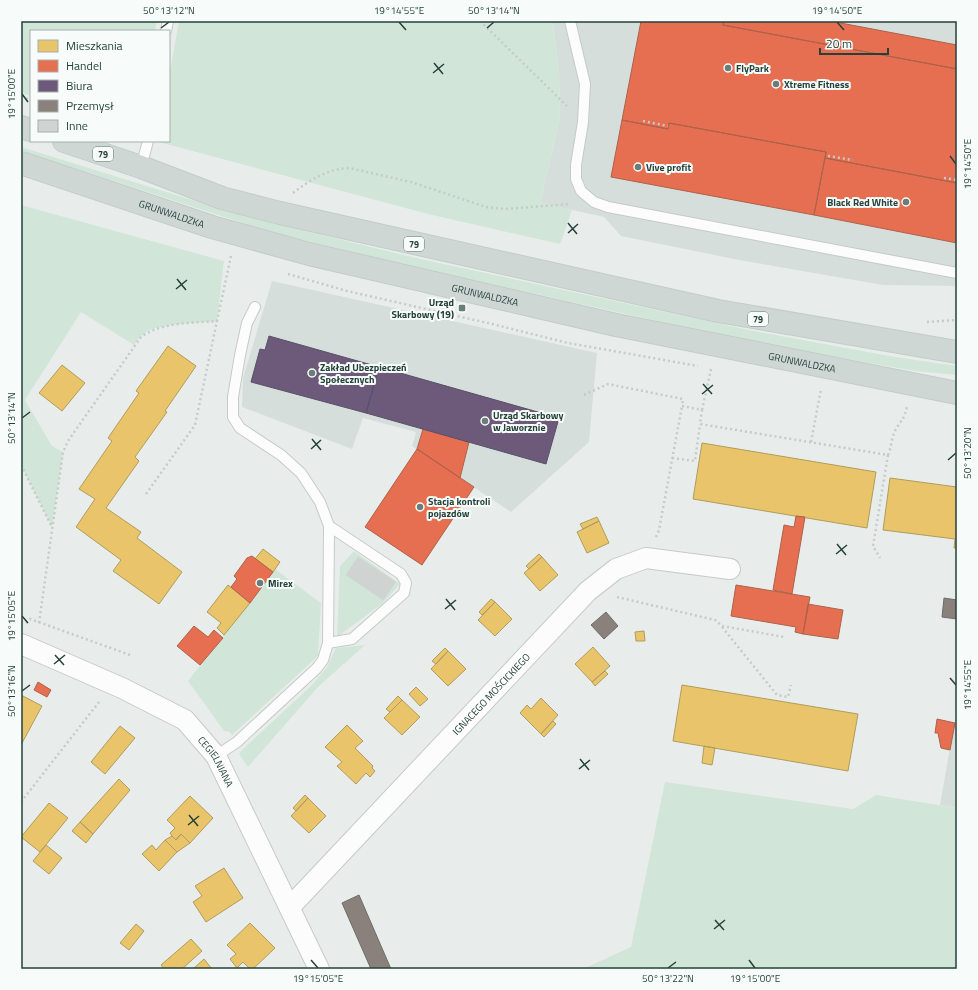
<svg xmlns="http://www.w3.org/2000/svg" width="978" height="990" font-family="'Titillium Web',sans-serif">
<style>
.built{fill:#d6dedb}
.green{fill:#d1e6d8}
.homes{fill:#e9c46a;stroke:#ae9d5c}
.shops{fill:#e76f51;stroke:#ac624a}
.offices{fill:#6d597a;stroke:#575267}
.industry{fill:#8a817c;stroke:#6b6e68}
.building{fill:#cfd4d2;stroke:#d1d6d4}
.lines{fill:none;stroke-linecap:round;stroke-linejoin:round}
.lane-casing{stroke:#c5cac8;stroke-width:12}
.street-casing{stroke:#c5cac8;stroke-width:22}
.primary-casing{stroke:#c3ccc9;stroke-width:24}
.path{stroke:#c3ccca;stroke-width:2.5;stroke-dasharray:2 3;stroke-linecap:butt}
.lane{stroke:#fcfcfc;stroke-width:10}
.street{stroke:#fcfcfc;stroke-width:20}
.primary{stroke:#cfd7d5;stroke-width:22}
.ticks{fill:none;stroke:#24423a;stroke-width:1.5}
.poi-dot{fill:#697e78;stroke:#f7fbf9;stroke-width:1.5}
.labels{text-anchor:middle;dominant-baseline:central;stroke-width:4;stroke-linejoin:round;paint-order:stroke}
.shield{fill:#f7fbf9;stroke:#637a73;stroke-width:1}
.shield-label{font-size:9px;font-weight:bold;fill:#24423a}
.poi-label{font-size:10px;font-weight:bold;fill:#24423a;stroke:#f7fbf9;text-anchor:start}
.street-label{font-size:10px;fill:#24423a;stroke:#f7fbf9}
.neatline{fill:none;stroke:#24423a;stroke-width:1.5}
.ticks-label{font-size:10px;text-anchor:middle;fill:#24423a}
</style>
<rect width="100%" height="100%" fill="#e8edeb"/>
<path class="built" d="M 553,21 L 957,21 L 957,286 L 883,285 L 739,260 L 621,236 L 604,217 L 540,203 L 560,118 L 559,72 Z
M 272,281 L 597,353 L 589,442 L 511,512 L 412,446 L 416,432 L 363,418 L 352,449 L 242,407 L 243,378 Z
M 957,708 L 957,808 L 940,805 Z"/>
<path class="green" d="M 21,21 L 157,21 L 155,31 L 31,31 L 31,96 L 21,93 Z
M 179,21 L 553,21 L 559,72 L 560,118 L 540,202 L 572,210 L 560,244 L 428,214 L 159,142 L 169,141 L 169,77 Z
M 21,147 L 244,216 L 416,258 L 749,330 L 895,357 L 957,366 L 957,375 L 915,371 L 747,341 L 415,267 L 274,233 L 43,158 L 21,150 Z
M 21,205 L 224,261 L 217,321 C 197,323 168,323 150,330 C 143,333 138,339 134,345 L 81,312 L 25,400 L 52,446 L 63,452 L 52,527 L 21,465 Z
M 354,551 L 400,584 L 383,603 L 337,637 L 340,566 Z
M 275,569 L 321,603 L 318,656 L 232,735 L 230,732 L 224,731 L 188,681 Z
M 365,645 L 318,687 L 248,767 L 239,754 L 242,750 L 311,686 L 327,667 L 336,648 Z
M 665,782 L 853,809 L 876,795 L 957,808 L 957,969 L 583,969 L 631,947 Z"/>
<path class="homes" d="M 168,346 L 196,366 L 165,411 L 167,412 L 135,457 L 139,461 L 106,508 L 141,532 L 137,538 L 182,572 L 159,604 L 113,571 L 121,560 L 76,527 L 95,499 L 79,489 L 112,441 L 108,438 L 139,393 L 136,391 Z
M 62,365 L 85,383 L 62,411 L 39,393 Z
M 702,443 L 876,472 L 867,528 L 693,499 Z
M 890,478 L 957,487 L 957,548 L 954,548 L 955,539 L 883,530 Z
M 597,517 L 599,521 L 583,529 L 580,524 Z
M 599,521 L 609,543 L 587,553 L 577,532 Z
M 263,549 L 280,562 L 273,572 L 255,559 Z
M 539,554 L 542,557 L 529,569 L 526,566 Z
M 542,557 L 558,575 L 540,591 L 524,573 Z
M 228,585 L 250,603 L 224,635 L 217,628 L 221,623 L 207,612 Z
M 491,599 L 495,602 L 482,615 L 479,612 Z
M 495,602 L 512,619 L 495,636 L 478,620 Z
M 644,631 L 645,641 L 636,641 L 635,632 Z
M 593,647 L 610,666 L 592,682 L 575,664 Z
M 445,648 L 448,651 L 436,664 L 432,661 Z
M 448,651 L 466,669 L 448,686 L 431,669 Z
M 605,671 L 608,674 L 595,686 L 592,682 Z
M 682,685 L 858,714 L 848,771 L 673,741 Z
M 416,687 L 428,699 L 420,706 L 409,694 Z
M 21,695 L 42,706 L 21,745 Z
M 398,696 L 402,700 L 390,712 L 386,709 Z
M 541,698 L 558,715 L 541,734 L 520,713 L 527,705 L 531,709 Z
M 402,700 L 420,717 L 402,735 L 384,718 Z
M 553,721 L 556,724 L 544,737 L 541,734 Z
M 347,725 L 363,741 L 355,748 L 373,766 L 372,768 L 375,771 L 370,777 L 366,773 L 356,784 L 337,766 L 342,762 L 325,747 Z
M 120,726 L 135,738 L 105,774 L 91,762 Z
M 704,746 L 715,748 L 712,765 L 702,763 Z
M 119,779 L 130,790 L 93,834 L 80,822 Z
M 305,795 L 308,798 L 296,811 L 293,808 Z
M 190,796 L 213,818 L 190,843 L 181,834 L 176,840 L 172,836 L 170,833 L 175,828 L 167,820 Z
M 308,798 L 326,816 L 309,833 L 291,816 Z
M 49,803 L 68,818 L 40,852 L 21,837 Z
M 80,822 L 93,834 L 86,843 L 72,831 Z
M 181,834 L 190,843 L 177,852 L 165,840 L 172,836 L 176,840 Z
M 165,840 L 177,852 L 159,871 L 142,854 L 152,845 L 156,850 Z
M 46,845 L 62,858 L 49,874 L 33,861 Z
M 224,868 L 243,898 L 206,922 L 193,902 L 202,896 L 195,886 Z
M 250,923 L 275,948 L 253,969 L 250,969 L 243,962 L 237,968 L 230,959 L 236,954 L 227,945 Z
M 136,924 L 144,931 L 129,950 L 120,943 Z
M 191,939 L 202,951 L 182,969 L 164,969 L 161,965 Z
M 204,959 L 212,969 L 193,969 Z"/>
<path class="shops" d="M 641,21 L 724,21 L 723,25 L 957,69 L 957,183 L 825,158 L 826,152 L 669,123 L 668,129 L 622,120 Z
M 724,21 L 830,21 L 957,45 L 957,69 L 723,25 Z
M 622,120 L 668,129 L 669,123 L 826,152 L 814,215 L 611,177 Z
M 825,158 L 957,183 L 957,243 L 814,215 Z
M 423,429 L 469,442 L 460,478 L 417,449 Z
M 417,449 L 474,487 L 422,565 L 365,527 Z
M 796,516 L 805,517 L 792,594 L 773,590 L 784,525 L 794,527 Z
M 252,556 L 273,572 L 250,603 L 231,587 L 237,579 L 234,576 L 247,558 Z
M 736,585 L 810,597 L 803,634 L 795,632 L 796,627 L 731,616 Z
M 808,604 L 843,610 L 838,639 L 803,634 Z
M 194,626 L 208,637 L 214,630 L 223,638 L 200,665 L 177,646 Z
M 38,682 L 51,690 L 47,697 L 34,690 Z
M 937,719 L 955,723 L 950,750 L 941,748 L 938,733 L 935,733 Z"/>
<path class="offices" d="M 269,336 L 379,367 L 366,413 L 251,382 L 260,349 L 265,350 Z
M 379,367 L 559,418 L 546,464 L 366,413 Z"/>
<path class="industry" d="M 944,598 L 957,600 L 957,619 L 942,617 Z
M 606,612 L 618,626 L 604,639 L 591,625 Z
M 359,895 L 391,969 L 371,969 L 342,903 Z"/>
<path class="building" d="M 358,557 L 396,582 L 383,600 L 346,575 Z"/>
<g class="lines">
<defs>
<path id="lane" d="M 570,21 L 585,84 L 583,122 L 576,165 L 576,179 L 581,191 L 594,202 L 608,207 L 957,273
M 166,31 L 168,21
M 141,167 L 148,141
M 255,307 L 247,323 L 240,355 L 233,397 L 233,417 L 240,428 L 281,455 L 301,473 L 320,502 L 329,526
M 216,756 L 237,742 L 317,668 L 323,660 L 328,643 L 352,639 L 404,593 L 406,583 L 401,574 L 329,526 L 328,643"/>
<g id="street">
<path id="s1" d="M 21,644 L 122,688 L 185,720 L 216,756 L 319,969"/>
<path id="s2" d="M 290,907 L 588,591 L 616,569 L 646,558 L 730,569"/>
</g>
<g id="primary">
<path d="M 21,127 L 31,130"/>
<path d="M 64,141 L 141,167 L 222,198 L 280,213 L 718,311 L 957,352"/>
<path id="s3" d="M 21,163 L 212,227 L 309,254 L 616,325 L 957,393"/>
</g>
</defs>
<use href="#lane" class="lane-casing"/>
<use href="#street" class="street-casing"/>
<use href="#primary" class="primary-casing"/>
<path class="path" d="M 480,21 L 567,106
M 21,97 L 31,100
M 643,121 L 668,126
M 828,156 L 853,160
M 944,178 L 957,180
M 293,193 C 310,180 327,169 349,168 L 411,182 L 486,207 L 505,209 L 570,204
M 288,274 L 347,291 L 492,324 L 568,343 L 698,366
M 927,322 L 957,320
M 584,395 L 608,384 L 683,399 L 682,406 L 702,410 L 700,424 L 888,455 L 873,546 L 880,558
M 702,410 L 711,369
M 811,442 L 821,389
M 888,455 C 892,447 891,437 896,429 C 902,418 904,421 907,406
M 672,458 L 695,461 L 700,424
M 21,465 L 52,527
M 146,494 L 195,425 L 217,321
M 656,537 L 659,530 L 682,406
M 617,597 L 715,620 L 722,626 L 784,637
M 26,623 L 30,619 L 133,656
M 39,623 L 63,452 L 68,441 L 141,337 C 162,322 192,323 217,321 L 231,256
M 722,627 L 777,695 L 788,697 L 791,685
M 21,802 L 99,702"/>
<use href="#lane" class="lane"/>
<use href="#street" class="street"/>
<use href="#primary" class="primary"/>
</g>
<path class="ticks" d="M 399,22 L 406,30M 837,22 L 844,30M 161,28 L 169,22M 487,28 L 494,22M 434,63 L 443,74M 433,73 L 444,64M 22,94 L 28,102M 950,156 L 956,164M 568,223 L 577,234M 568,233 L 578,224M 177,279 L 186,290M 176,289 L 187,280M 703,384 L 712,394M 702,394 L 713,385M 22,418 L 30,412M 312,439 L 321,450M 311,449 L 321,440M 948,460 L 956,453M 837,544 L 846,555M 836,554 L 847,545M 446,599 L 455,610M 445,609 L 456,600M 22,616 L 28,623M 55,655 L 64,665M 54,664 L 65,655M 950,678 L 956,685M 22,691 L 30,685M 580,759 L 589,770M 579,769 L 590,760M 189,815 L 198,826M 188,825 L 199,816M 715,920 L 724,930M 714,929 L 725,920M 311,960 L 318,968M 749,960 L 755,968M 668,968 L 676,962"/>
<g class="poi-dot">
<circle cx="728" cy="68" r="4"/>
<circle cx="776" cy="84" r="4"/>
<circle cx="638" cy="167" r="4"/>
<circle cx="906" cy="202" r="4"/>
<rect x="458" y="304" width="8" height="8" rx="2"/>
<circle cx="312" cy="373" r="4"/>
<circle cx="485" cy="421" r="4"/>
<circle cx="420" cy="507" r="4"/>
<circle cx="260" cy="583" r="4"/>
</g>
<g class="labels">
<g class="shield">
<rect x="93" y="147" width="20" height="14" rx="3"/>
<rect x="404" y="237" width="20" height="14" rx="3"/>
<rect x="748" y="312" width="20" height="14" rx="3"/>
</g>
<g class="shield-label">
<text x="103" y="154">79</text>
<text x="414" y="244">79</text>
<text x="758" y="319">79</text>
</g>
<g class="poi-label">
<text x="736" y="68">FlyPark</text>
<text x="784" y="84">Xtreme Fitness</text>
<text x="646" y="167">Vive profit</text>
<text x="898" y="202" text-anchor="end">Black Red White</text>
<text x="454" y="302" text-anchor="end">Urząd<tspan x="454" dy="12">Skarbowy (19)</tspan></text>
<text x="320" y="367">Zakład Ubezpieczeń<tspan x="320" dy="12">Społecznych</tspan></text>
<text x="493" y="415">Urząd Skarbowy<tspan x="493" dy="12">w Jaworznie</tspan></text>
<text x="428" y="501">Stacja kontroli<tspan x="428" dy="12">pojazdów</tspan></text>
<text x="268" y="583">Mirex</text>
</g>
<g class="street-label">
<text stroke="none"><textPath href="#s3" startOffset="159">GRUNWALDZKA</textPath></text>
<text stroke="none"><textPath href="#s3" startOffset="483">GRUNWALDZKA</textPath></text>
<text stroke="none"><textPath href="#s3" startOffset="807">GRUNWALDZKA</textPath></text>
<text stroke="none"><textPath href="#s2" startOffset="293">IGNACEGO MOŚCICKIEGO</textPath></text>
<text stroke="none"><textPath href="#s1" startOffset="233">CEGIELNIANA</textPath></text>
</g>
</g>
<rect width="978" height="990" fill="none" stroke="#f7fbf9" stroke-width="44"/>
<rect x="30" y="30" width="140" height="112" fill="#f7fbf9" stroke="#a3b1ad"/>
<rect x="38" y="40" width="20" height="12" fill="#e9c46a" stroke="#a3b1ad"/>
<text x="66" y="50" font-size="12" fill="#24423a">Mieszkania</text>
<rect x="38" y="60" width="20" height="12" fill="#e76f51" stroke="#a3b1ad"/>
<text x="66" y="70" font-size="12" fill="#24423a">Handel</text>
<rect x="38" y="80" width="20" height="12" fill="#6d597a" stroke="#a3b1ad"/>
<text x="66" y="90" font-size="12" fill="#24423a">Biura</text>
<rect x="38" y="100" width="20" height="12" fill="#8a817c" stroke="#a3b1ad"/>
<text x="66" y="110" font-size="12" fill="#24423a">Przemysł</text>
<rect x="38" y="120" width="20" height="12" fill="#cfd4d2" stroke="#a3b1ad"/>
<text x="66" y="130" font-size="12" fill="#24423a">Inne</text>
<path d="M820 48v6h68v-6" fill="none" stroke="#24423a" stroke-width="2"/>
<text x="826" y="48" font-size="12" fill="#24423a" stroke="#f7fbf9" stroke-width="3" paint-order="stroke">20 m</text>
<rect x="22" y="22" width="934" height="946" class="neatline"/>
<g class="ticks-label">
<text x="169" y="14">50°13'12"N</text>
<text x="399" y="14">19°14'55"E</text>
<text x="494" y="14">50°13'14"N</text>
<text x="837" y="14">19°14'50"E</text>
<text transform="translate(11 94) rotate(-90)" y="4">19°15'00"E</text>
<text transform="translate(967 164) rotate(-90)" y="4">19°14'50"E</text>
<text transform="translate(11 418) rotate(-90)" y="4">50°13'14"N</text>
<text transform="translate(967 453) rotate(-90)" y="4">50°13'20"N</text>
<text transform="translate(11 616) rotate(-90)" y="4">19°15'05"E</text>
<text transform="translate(967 685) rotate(-90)" y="4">19°14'55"E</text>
<text transform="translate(11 691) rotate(-90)" y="4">50°13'16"N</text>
<text x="318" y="982">19°15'05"E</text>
<text x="668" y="982">50°13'22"N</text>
<text x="755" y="982">19°15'00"E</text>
</g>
</svg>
